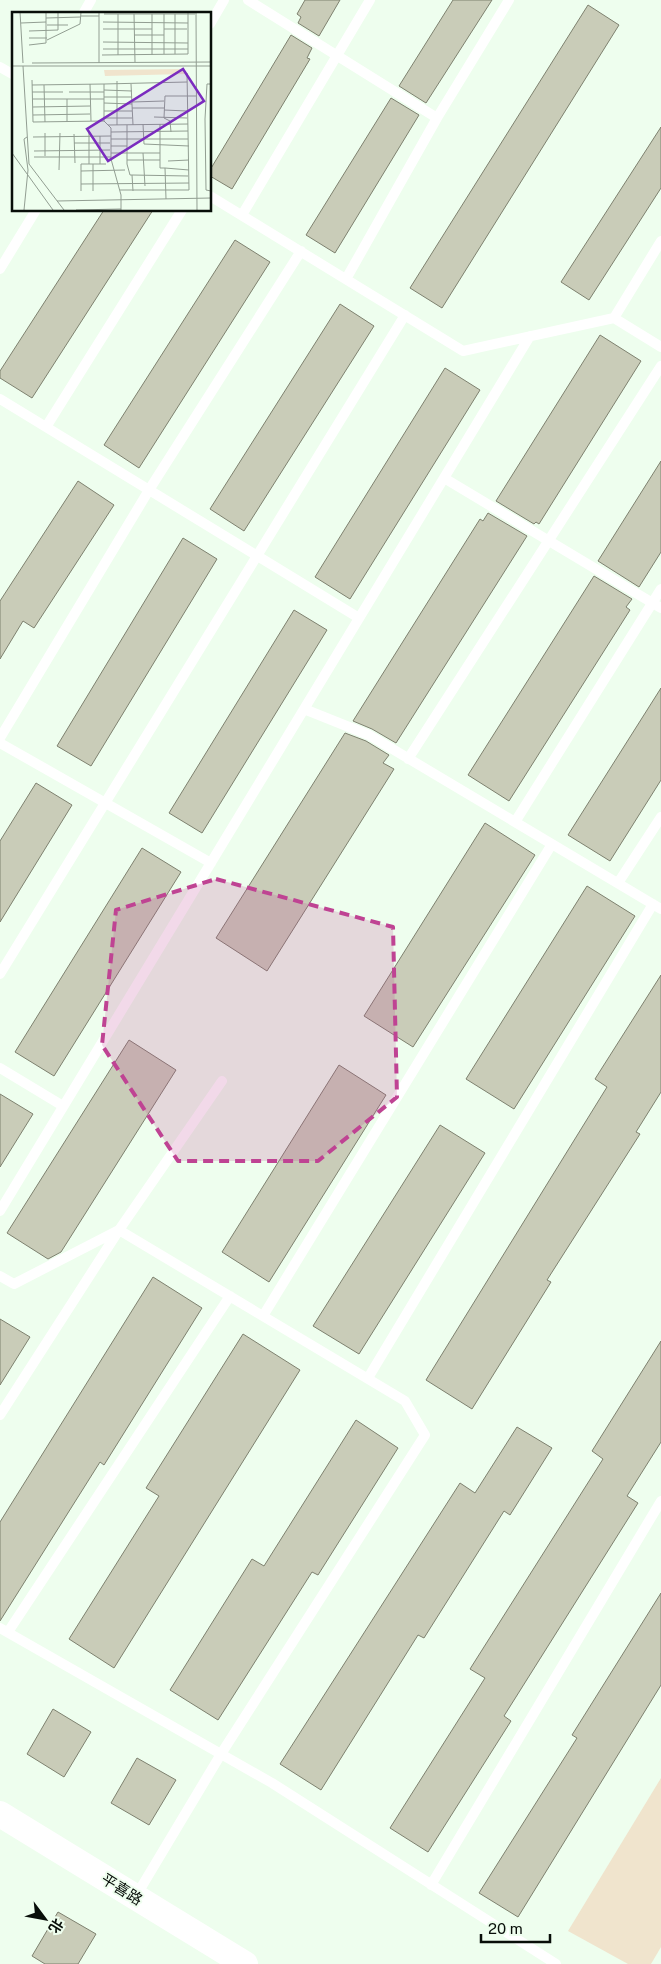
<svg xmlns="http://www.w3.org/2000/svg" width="661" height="1964" font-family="'Public Sans','Noto Sans SC',sans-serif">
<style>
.green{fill:#f0e4cd}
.building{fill:#c9ccb8;stroke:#7e816f}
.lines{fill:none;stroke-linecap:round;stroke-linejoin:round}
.service{stroke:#fff;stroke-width:10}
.tertiary{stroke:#fff;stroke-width:26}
.marked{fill:#bf4393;fill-opacity:0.2;stroke:#bf4393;stroke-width:4;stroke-dasharray:10 6;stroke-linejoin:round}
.labels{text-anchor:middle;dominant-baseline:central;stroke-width:4;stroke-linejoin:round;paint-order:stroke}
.street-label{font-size:15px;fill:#080e09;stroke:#eefeee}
.inset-road{fill:none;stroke:#929e92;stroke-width:1}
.view{fill:#7b2cbf;fill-opacity:0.15;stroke:#7b2cbf;stroke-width:2.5}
.inset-edge{fill:none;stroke:#080e09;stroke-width:2.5}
</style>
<rect width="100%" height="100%" fill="#eefeee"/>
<path class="green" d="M 661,1778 L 661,1947 L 651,1964 L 628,1964 L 568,1931 Z"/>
<path class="building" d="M 305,0 L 340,0 L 319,36 L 298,23 L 301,17 L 297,14 Z
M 453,0 L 492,0 L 426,103 L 399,86 Z
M 588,5 L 619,25 L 442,308 L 410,288 Z
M 291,35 L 312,48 L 307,58 L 310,59 L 232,189 L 210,176 L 210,170 Z
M 391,98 L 419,115 L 335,253 L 306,235 Z
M 661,127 L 661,188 L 589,300 L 561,282 Z
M 104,210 L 153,210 L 32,398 L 0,378 L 0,371 Z
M 235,240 L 270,262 L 139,468 L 104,445 Z
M 340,304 L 374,326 L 244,531 L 210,509 Z
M 600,335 L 641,361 L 539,524 L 536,522 L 534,524 L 496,501 Z
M 445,368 L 480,390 L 350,599 L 315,577 Z
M 661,461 L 661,552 L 639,587 L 598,561 Z
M 78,481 L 114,505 L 34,628 L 23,621 L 0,659 L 0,601 Z
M 488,513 L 527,536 L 396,743 L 372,729 L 353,721 L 480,519 L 483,521 Z
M 183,538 L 217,559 L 91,766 L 57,746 Z
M 594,576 L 632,599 L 626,607 L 630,610 L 509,801 L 468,775 Z
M 294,610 L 327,630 L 202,833 L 169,813 Z
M 661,688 L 661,780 L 610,861 L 568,835 Z
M 345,733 L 366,741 L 389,755 L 383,763 L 394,769 L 267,971 L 216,938 Z
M 36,783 L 72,805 L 0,922 L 0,841 Z
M 485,823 L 535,855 L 413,1047 L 364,1016 Z
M 142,848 L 181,872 L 54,1076 L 15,1052 Z
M 587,886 L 635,916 L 514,1109 L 466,1079 Z
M 661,975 L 661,1092 L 636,1132 L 640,1134 L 547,1280 L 551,1282 L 472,1409 L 426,1380 L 607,1087 L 595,1079 Z
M 129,1040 L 176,1070 L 61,1252 L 48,1259 L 7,1233 Z
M 339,1065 L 386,1095 L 269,1282 L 222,1252 Z
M 0,1094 L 33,1114 L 0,1167 Z
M 440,1125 L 485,1153 L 359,1354 L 313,1326 Z
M 153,1277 L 202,1308 L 104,1465 L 100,1462 L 0,1621 L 0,1522 Z
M 0,1319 L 30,1337 L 0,1385 Z
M 243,1334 L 300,1370 L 114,1668 L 69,1639 L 159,1496 L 146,1488 Z
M 661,1341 L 661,1442 L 627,1496 L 638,1503 L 504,1716 L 511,1721 L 428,1852 L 390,1828 L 485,1678 L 470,1669 L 603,1459 L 592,1451 Z
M 356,1420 L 398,1448 L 318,1575 L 312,1572 L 218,1720 L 170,1690 L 252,1559 L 264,1566 Z
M 517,1427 L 552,1448 L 510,1515 L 504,1511 L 424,1638 L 418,1635 L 321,1790 L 280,1764 L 460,1483 L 475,1493 Z
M 661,1593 L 661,1685 L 518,1917 L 479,1893 L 577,1738 L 572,1735 Z
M 53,1709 L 91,1732 L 64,1777 L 27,1754 Z
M 137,1758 L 176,1780 L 149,1825 L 111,1803 Z
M 58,1912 L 96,1934 L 78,1964 L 45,1964 L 32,1956 Z"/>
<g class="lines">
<path class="service" d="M 248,0 L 437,118
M 83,14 L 91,0
M 210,24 L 224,0
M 0,67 L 14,75
M 210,196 L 463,351 L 614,318 L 661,347
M 242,215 L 370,0
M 0,269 L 36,210
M 346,279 L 437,118 L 509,0
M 614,318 L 661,241
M 0,399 L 359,618
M 46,427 L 182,210
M 444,478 L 661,608
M 304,709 L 369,735 L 661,909
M 0,738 L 149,490 L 301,251
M 0,743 L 211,863
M 408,759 L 661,366
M 515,822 L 661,589
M 618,883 L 661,817
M 0,974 L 405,315
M 0,1068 L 63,1106
M 0,1211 L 530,336
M 0,1276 L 14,1284 L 119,1230 L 405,1401 L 425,1435 L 221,1754 L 136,1896
M 263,1316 L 552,844
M 368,1378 L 653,904
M 0,1415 L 119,1230 L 222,1081
M 0,1628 L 272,1783 L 556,1964
M 8,1632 L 230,1296
M 431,1885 L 661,1501"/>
<path class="tertiary" d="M 0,1814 L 245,1964"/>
</g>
<path class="marked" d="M 216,879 L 393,927 L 397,1097 L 318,1161 L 178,1161 L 102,1045 L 116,910 Z"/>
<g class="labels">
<g class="street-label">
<text transform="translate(122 1889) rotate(32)">平喜路</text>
</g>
</g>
<g transform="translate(12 12)">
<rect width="199" height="199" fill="#eefeee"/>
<path d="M 172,57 L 173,62 L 93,64 L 92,58 Z" fill="#f0e4cd"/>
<path class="inset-road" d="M 8,0 L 11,51M 87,0 L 87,51M 184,0 L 185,198M 92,2 L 183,2M 122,2 L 123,50M 140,2 L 140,43M 152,2 L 152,42M 69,4 L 87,4M 34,6 L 69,5M 91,10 L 176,11M 9,11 L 34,10M 35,13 L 56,13M 91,17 L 140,17M 152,17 L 175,17M 17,19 L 46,18 L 46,0M 122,23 L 152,23M 17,26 L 35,26M 35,28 L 68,12 L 69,0M 91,30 L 176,31M 17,33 L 34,31 L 34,0M 91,37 L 176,37M 163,42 L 163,2M 90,43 L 176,42 L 176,0M 106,43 L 106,2M 20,51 L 199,50M 0,54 L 199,54M 11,54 L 17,152 L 52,198M 20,68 L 21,110 L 92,109M 105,69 L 105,113M 78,72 L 79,109M 92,72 L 175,70M 119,72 L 121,113M 199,72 L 195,72 L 193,107 L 194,178 L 199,179M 20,73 L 92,72 L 92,109 L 99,116 L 99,147 L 109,183 L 109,198M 32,73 L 33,110M 92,78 L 120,79M 20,80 L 51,80M 57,80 L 92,80M 92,85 L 120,85M 21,87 L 92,87M 55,87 L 55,110M 120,90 L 152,89M 92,91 L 120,92M 21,95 L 78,94M 120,96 L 152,96M 152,98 L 175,99M 92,99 L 120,99M 21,103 L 78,102M 142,105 L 175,106M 92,106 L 120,106M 131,112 L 132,132 L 177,134M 148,112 L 148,156 L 153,156 L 154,187M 96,113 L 176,112M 115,113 L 115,152 L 118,163 L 120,163 L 121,179M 99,120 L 176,119M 159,120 L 158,109 L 152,106 L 153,84 L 184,84M 33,121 L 33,144M 77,121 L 77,152M 62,122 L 63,151M 88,124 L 88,152M 21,125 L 99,124M 99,127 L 176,127M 62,131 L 98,131M 99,134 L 115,134M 22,139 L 98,138M 0,141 L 41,198M 99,141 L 148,141M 131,141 L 133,174M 22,145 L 99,145M 115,148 L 148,148M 156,149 L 177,148M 153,156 L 177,158M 47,158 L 48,121M 69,159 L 113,158M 120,163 L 176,164M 69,172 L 177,171M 108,178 L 177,178 L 175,61M 69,179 L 69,152 L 94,152M 81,179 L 81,152M 45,189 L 199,186M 12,198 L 16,158 L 12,127 L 15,125M 64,198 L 109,197"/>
<path class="view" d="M 171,57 L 192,89 L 96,149 L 75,117 Z"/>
<rect width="199" height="199" class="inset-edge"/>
</g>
<g transform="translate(45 1919) rotate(122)" stroke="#eefeee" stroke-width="4" paint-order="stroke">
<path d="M0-4L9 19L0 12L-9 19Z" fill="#080e09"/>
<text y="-8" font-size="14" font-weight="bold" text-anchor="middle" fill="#080e09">北</text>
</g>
<path d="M481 1934v8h69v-8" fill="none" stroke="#080e09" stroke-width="2.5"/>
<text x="488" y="1934" font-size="15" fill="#080e09" stroke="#eefeee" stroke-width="4" paint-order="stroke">20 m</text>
</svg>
